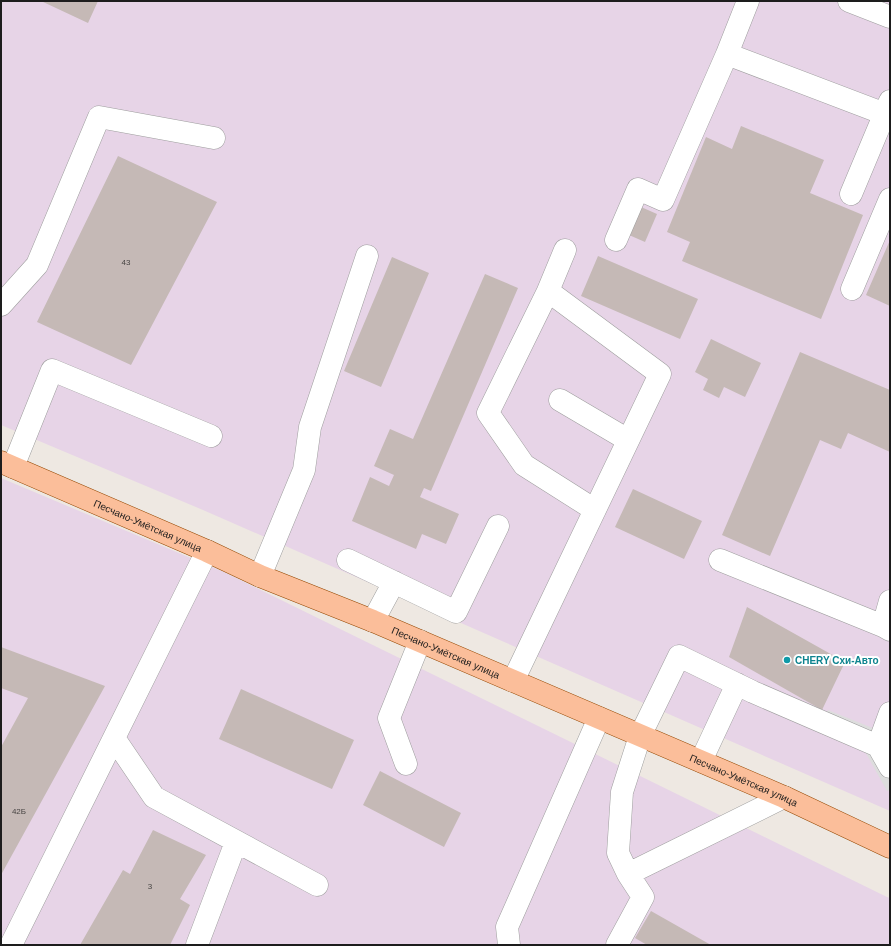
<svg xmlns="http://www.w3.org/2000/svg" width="891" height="946" font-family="Arial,sans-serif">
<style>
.industrial{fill:#e7d4e7}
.parking{fill:#ddd}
.building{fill:#c5b9b6}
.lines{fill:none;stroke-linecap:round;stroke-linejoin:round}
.minor-casing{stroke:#9e9e9e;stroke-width:23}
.major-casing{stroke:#944701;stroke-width:23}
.minor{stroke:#fff;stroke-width:22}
.major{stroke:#fbbe9a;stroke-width:22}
.culture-dot{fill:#0f9aa8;stroke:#fff;stroke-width:1.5}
.labels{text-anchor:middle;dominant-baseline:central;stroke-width:4;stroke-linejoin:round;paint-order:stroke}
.number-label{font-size:8px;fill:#474443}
.street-label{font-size:10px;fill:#1d1d1d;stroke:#fff}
.culture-label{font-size:10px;font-weight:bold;fill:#0d838f;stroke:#fff;text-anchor:start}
</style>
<rect width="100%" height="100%" fill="#eee8e2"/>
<path class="industrial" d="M 1,1 L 890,1 L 890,811 L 203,510 L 1,425 Z
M 1,478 L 224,572 L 887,897 L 890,898 L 890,945 L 1,945 Z"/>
<path class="parking" d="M 828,710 L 880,731 L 890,752 L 890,790 L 887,791 L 863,748 L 820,729 Z"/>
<path class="building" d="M 41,1 L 98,1 L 88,23 Z
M 741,126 L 824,160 L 810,193 L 863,215 L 821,319 L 682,261 L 690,242 L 667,232 L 706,137 L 732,149 Z
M 118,156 L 217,202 L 131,365 L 37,322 Z
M 641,207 L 657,214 L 645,242 L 629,235 Z
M 890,240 L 890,306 L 866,295 Z
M 598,256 L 698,299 L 680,339 L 581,296 Z
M 392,257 L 429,273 L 381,387 L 344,371 Z
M 485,274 L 518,288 L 431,491 L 424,488 L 420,497 L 459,514 L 446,544 L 422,534 L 416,549 L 352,521 L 370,477 L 389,486 L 394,475 L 374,466 L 390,429 L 413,439 Z
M 711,339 L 761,363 L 745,397 L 724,387 L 719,398 L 703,390 L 708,379 L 695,372 Z
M 800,352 L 890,390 L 890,452 L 848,433 L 841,449 L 820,440 L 770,556 L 722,535 Z
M 633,489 L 702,521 L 684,559 L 615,527 Z
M 747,607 L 845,662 L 822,710 L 729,657 Z
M 1,647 L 105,686 L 1,875 L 1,747 L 28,698 L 1,688 Z
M 241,689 L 354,740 L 332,789 L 219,739 Z
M 380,771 L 461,813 L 444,847 L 363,805 Z
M 153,830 L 206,855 L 180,899 L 190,905 L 170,945 L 80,945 L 123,870 L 130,874 Z
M 651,911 L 711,945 L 647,945 L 635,938 Z"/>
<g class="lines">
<defs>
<path id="minor" d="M 849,1 L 890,17
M 727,54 L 748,1
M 851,194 L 890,101
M 616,240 L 638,189 L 663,200 L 727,54 L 890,116
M 852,289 L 890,199
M 548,291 L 565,250
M 1,305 L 37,265 L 99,117 L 214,138
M 560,400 L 628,440
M 13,467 L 52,370 L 211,436
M 348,560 L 456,612 L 498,526
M 720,560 L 883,626
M 260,576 L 304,470 L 310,427 L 367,256
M 890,601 L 883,626 L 890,630
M 373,621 L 394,582
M 513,681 L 660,374 L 548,291 L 488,413 L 524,465 L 595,510
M 114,738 L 154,797 L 317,885
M 878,746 L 890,713
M 701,761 L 737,684
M 406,764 L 389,718 L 420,641
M 784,797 L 628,874 L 618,853 L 622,792 L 640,736 L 679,656 L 753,692 L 878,746 L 890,767
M 11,945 L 207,551
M 197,945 L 236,842
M 509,945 L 507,927 L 599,718
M 617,945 L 643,897 L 628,874"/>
<g id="major">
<path id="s1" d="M 1,462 L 207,551 L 260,576 L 373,621 L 784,797 L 890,847"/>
</g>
</defs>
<use href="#minor" class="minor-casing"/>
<use href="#major" class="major-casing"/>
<use href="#minor" class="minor"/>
<use href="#major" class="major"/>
</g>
<circle class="culture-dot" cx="787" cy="660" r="4"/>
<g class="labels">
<g class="number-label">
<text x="126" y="262">43</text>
<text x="19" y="811">42Б</text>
<text x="150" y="886">3</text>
</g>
<g class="street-label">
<text stroke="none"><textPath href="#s1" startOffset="160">Песчано-Умётская улица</textPath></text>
<text stroke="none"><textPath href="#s1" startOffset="484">Песчано-Умётская улица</textPath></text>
<text stroke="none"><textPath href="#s1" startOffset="808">Песчано-Умётская улица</textPath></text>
</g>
<g class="culture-label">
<text x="795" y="660">CHERY Схи-Авто</text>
</g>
</g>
<rect width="891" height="946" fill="none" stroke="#1d1d1d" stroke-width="4"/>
</svg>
